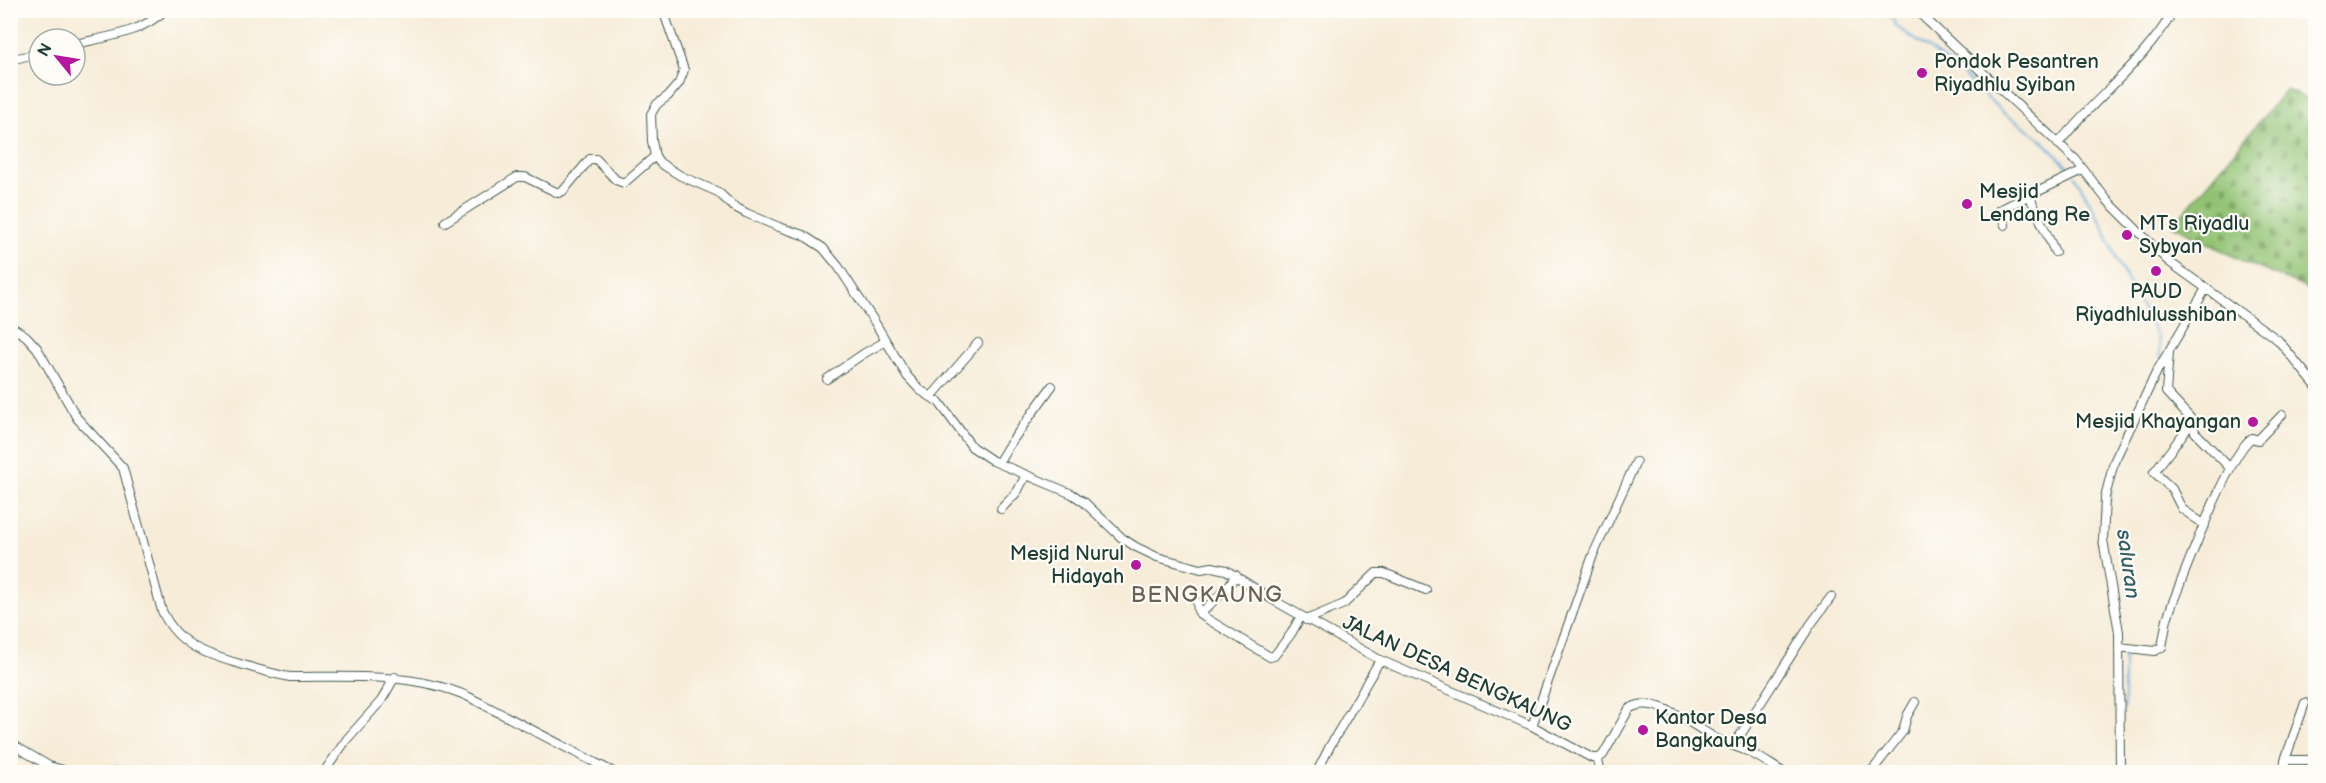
<svg xmlns="http://www.w3.org/2000/svg" width="2326" height="783" font-family="'Balsamiq Sans',sans-serif">
<style>
.cemetery{fill:url(#cemetery-stones);stroke:#588054;stroke-width:1.5}
.lines{fill:none;stroke-linecap:round;stroke-linejoin:round}
.stream{stroke:#64abda;stroke-width:2}
.minor-casing{stroke:#3f574d;stroke-width:10}
.minor{stroke:#fff;stroke-width:8}
.poi-dot{fill:#b5179e;stroke:#fdfcf7;stroke-width:2}
.labels{text-anchor:middle;dominant-baseline:central;stroke-width:4.5;stroke-linejoin:round;paint-order:stroke}
.poi-label{font-size:20px;fill:#1f3d34;stroke:#fdfcf7;text-anchor:start}
.street-label{font-size:20px;fill:#1f3d34;stroke:#fdfcf7}
.water-label{font-size:21px;font-style:italic;fill:#345e66;stroke:#fdfcf7}
.quarter-label{font-size:22px;letter-spacing:1.5px;fill:#696254;stroke:#fdfcf7}
</style>
<defs>
<pattern id="cemetery-stones" width="16" height="16" patternUnits="userSpaceOnUse" patternTransform="scale(1.5)"><rect width="16" height="16" fill="#92c373"/><path d="M2 7V4a2 2 0 0 1 4 0v3zM10 15v-3a2 2 0 0 1 4 0v3z" fill="#77a05f"/></pattern>
</defs>
<rect width="100%" height="100%" fill="#fdfcf7"/>
<filter id="ink" filterUnits="userSpaceOnUse"><feTurbulence type="fractalNoise" baseFrequency=".0167" numOctaves="2"/><feDisplacementMap in="SourceGraphic" scale="12" xChannelSelector="R" yChannelSelector="G"/><feConvolveMatrix kernelMatrix="1 2 1 2 8 2 1 2 1" color-interpolation-filters="sRGB"/></filter>
<filter id="wash" filterUnits="userSpaceOnUse"><feTurbulence type="fractalNoise" baseFrequency=".008" numOctaves="4" result="noise"/><feDisplacementMap in="SourceGraphic" scale="24" xChannelSelector="R" yChannelSelector="G"/><feGaussianBlur stdDeviation="1.35" result="paint"/><feColorMatrix in="noise" values="0 0 0 0 0 0 0 0 0 0 0 0 0 0 0 0 0 1.4 0 .05"/><feComposite in="paint" operator="in"/></filter>
<g filter="url(#wash)">
<rect width="100%" height="100%" fill="#f7ecd8"/>
<path class="cemetery" d="M 2286,90 L 2315,103 L 2315,292 L 2247,263 L 2173,225 Z"/>
<g class="lines">
<path class="stream" d="M 1887,10 L 1897,27 L 1952,65 L 2005,114 L 2028,129 L 2043,141 L 2072,171
M 2075,176 L 2102,224 L 2118,263 L 2158,337 L 2161,360
M 2109,504 L 2111,489
M 2124,710 L 2124,649
M 2124,757 L 2124,772"/>
</g>
</g>
<g filter="url(#ink)">
<g class="lines">
<defs>
<path id="minor" d="M 663,10 L 684,70 L 679,83 L 668,96 L 657,104 L 651,114 L 652,141 L 655,156 L 660,163 L 681,176 L 718,192 L 733,206 L 746,213 L 779,227 L 803,235 L 823,248 L 838,266 L 874,321 L 907,376 L 920,390 L 939,402 L 972,447 L 993,461 L 1072,494 L 1084,502 L 1122,538 L 1136,547 L 1157,557 L 1201,569 L 1212,567 L 1226,570 L 1273,600 L 1380,660 L 1532,726 L 1592,758 L 1599,758 L 1603,755 L 1629,709 C 1654,692 1696,728 1717,739 C 1727,744 1738,747 1747,751 C 1760,757 1771,765 1783,772
M 1916,10 L 2076,160 L 2107,200 L 2168,261 L 2278,340 L 2316,386
M 75,44 C 106,37 142,33 165,10
M 10,60 L 39,53
M 2058,144 C 2095,97 2144,63 2174,10
M 2029,195 L 2055,252
M 445,222 L 517,177 L 525,177 L 558,193 L 563,191 L 590,159 L 596,159 L 616,180 L 624,183 L 655,156
M 2005,225 L 1999,210 L 2083,170
M 10,326 L 26,336 L 37,348 L 77,418 L 123,468 L 162,611 C 178,646 206,654 240,664 C 257,669 273,674 290,677 C 349,677 412,672 467,696 L 613,772
M 2169,352 L 2166,392 L 2192,420 L 2195,432 L 2230,468
M 827,379 L 863,354 L 886,341
M 931,397 L 978,343
M 2193,421 L 2154,472 L 2172,489 L 2182,509 L 2205,525
M 998,463 L 1007,448 L 1052,386
M 1001,509 L 1017,492 L 1026,475
M 1197,602 L 1198,611 L 1204,617 L 1270,657 L 1274,656 L 1291,634 L 1301,616
M 1200,614 L 1227,588 L 1236,575
M 1306,620 L 1344,604 L 1376,573 L 1384,573 L 1426,590
M 2119,647 L 2155,651 L 2162,647 L 2167,619 L 2173,602 C 2185,572 2230,451 2252,438 L 2258,440 L 2282,415
M 1532,726 L 1593,555 L 1636,462
M 10,743 L 49,766 L 70,772
M 1734,745 L 1811,624 L 1831,597
M 1597,758 L 1601,772
M 2285,760 L 2305,703
M 114,772 L 170,770 L 181,772
M 324,772 L 347,739 L 381,701 L 395,677
M 1317,772 L 1330,746 L 1380,660
M 1871,772 L 1903,731 L 1907,716 L 1915,702
M 2120,772 L 2119,632 L 2103,540 L 2105,497 L 2114,462 L 2157,371 L 2205,290
M 2284,772 L 2285,760 L 2316,760"/>
</defs>
<use href="#minor" class="minor-casing"/>
<use href="#minor" class="minor"/>
</g>
</g>
<g class="poi-dot">
<circle cx="1922" cy="73" r="6"/>
<circle cx="1967" cy="204" r="6"/>
<circle cx="2127" cy="235" r="6"/>
<circle cx="2156" cy="271" r="6"/>
<circle cx="2253" cy="422" r="6"/>
<circle cx="1136" cy="565" r="6"/>
<circle cx="1643" cy="730" r="6"/>
</g>
<g class="labels">
<g class="poi-label">
<text x="1934" y="62">Pondok Pesantren<tspan x="1934" dy="23">Riyadhlu Syiban</tspan></text>
<text x="1979" y="192">Mesjid<tspan x="1979" dy="23">Lendang Re</tspan></text>
<text x="2139" y="224">MTs Riyadlu<tspan x="2139" dy="23">Sybyan</tspan></text>
<text x="2156" y="292" text-anchor="middle">PAUD<tspan x="2156" dy="23">Riyadhlulusshiban</tspan></text>
<text x="2241" y="422" text-anchor="end">Mesjid Khayangan</text>
<text x="1124" y="554" text-anchor="end">Mesjid Nurul<tspan x="1124" dy="23">Hidayah</tspan></text>
<text x="1655" y="718">Kantor Desa<tspan x="1655" dy="23">Bangkaung</tspan></text>
</g>
<g class="street-label">
<text transform="translate(1457 674) rotate(25)">JALAN DESA BENGKAUNG</text>
</g>
<g class="water-label">
<text transform="translate(2128 564) rotate(82)">saluran</text>
</g>
<g class="quarter-label">
<text x="1207" y="595">BENGKAUNG</text>
</g>
</g>
<rect width="2326" height="783" fill="none" stroke="#fdfcf7" stroke-width="36"/>
<g transform="translate(57 57) rotate(300)"><circle r="28" fill="#fdfcf7" stroke="#a4b0a9" stroke-width="1.5"/>
<path d="M0-4.5L10 22L0 15L-10 22Z" fill="#b5179e"/>
<text y="-9" font-size="16" font-weight="bold" text-anchor="middle" fill="#1f3d34">N</text>
</g>
</svg>
